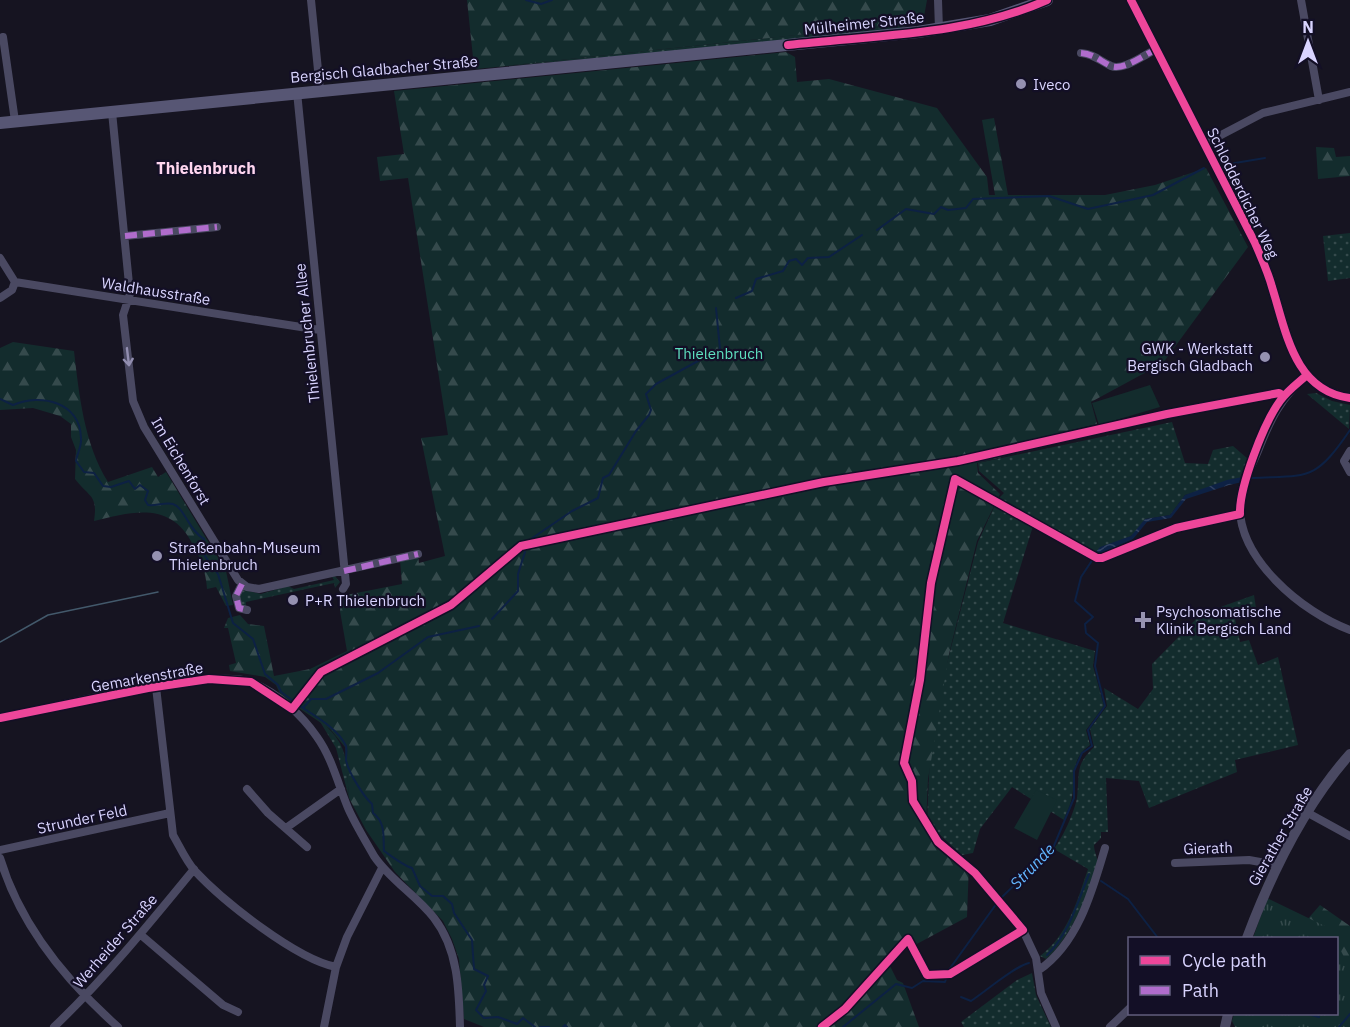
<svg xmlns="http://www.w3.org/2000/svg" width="1350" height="1027" font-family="'IBM Plex Sans',sans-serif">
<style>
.grass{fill:url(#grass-dots)}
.forest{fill:url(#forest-firs)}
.park{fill:url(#park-tufts)}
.pitch{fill:#132c2d}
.water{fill:url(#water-waves)}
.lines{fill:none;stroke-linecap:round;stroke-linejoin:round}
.stream{stroke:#0d2144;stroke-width:2}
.minor{stroke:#4a4962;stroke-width:8}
.tertiary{stroke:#4a4962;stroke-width:10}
.secondary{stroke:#575674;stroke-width:12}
.tram{stroke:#43596b;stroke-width:1.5}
.quiet{stroke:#b06ccc;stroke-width:6;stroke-dasharray:12 6;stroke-linecap:butt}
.cycleway-casing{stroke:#130f26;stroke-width:11}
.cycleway{stroke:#ed469a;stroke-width:8}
.oneway{stroke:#928eb0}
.poi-dot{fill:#9591b1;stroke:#130f26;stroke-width:2}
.labels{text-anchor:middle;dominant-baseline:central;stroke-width:4.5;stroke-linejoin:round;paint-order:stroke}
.street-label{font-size:15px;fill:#d9d4ff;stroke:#130f26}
.poi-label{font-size:15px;fill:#d9d4ff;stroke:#130f26;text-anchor:start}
.park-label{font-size:15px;fill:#5fe0c0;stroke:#130f26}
.neighbourhood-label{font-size:16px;font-weight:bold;fill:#ffd6f0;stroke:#130f26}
.water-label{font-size:16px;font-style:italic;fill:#62b6ff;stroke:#130f26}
</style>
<defs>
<pattern id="grass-dots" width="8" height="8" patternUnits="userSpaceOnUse" patternTransform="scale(1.5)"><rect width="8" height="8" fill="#132c2d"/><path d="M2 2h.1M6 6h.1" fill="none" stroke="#354a4c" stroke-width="1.8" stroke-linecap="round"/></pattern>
<pattern id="forest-firs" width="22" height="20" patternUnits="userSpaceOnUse" patternTransform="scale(1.5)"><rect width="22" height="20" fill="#132c2d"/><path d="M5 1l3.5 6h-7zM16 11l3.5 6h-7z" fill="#354a4c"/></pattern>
<pattern id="park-tufts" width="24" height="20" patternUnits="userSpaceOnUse" patternTransform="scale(1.5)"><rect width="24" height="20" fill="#132c2d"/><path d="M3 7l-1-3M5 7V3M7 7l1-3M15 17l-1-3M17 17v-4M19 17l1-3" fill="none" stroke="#354a4c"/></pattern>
<pattern id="water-waves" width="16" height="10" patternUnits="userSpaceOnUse" patternTransform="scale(1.5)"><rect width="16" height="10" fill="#0d2144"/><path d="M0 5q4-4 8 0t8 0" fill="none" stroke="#304060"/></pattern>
</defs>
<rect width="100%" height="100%" fill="#161421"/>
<path class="grass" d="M 908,26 L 886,32 L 474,69 L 853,29 Z
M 1350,233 L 1350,278 L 1328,281 L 1323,236 Z
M 1316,393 L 1332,401 L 1350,405 L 1349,429 L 1307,394 Z
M 1172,422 L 1185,463 L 1208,464 L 1213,450 L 1233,446 L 1248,459 L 1240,478 L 1185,495 L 1170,515 L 1145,519 C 1141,524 1139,531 1134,534 C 1122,542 1106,542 1095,553 L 998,499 L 1004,493 L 979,471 L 978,463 Z
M 995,505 L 1033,526 L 1003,623 L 1095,651 L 1093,666 L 1104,706 L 1086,730 L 1090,745 C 1070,759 1076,776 1072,797 C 1071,805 1066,813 1064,820 L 1012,787 L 980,829 L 973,853 L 962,855 L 927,823 L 930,753 L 945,671 L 978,542 Z
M 335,576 L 340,582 L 335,588 L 334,583 L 246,602 L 246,607 L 241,606 L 239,594 L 244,590 L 261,594 L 288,586 L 294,589 L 334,580 L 332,577 Z
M 1254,595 L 1256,608 L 1234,614 L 1240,642 L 1249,640 L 1258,665 L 1278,657 L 1298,745 L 1235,760 L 1237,772 L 1149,808 L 1139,781 L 1106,778 L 1108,832 L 1101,832 L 1101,838 L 1094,845 C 1094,852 1098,857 1097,863 C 1089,894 1070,939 1046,959 L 1040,956 C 1068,935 1077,901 1088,869 L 1054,849 C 1063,837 1074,813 1077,798 C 1080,774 1074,766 1094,747 L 1090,729 L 1107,706 L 1104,688 L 1138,709 L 1153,689 L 1152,664 L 1201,614 Z
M 319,720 C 350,745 346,761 349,798 L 336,748 Z
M 1032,973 L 1036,995 L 1051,1027 L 964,1027 L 961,1022 L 1017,980 Z"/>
<path class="forest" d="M 467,0 L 927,0 L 923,22 L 908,26 L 853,29 L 476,69 L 474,67 Z
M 786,52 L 795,57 L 797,82 L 829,79 L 937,108 L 987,177 L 989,195 L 995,195 L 982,120 L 994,118 L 1008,195 L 1105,195 L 1155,185 L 1206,168 L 1248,247 L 1163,363 L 1091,402 L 1097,424 L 1058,433 L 1044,447 L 977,463 L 978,473 L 1000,494 L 977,541 L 949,654 L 928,779 L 926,823 L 969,863 L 967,917 L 887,960 L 897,980 L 903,983 L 919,1027 L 484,1027 L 464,1019 L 459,959 L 452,939 L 443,921 L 395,872 L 366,830 L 349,798 L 345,747 L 330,729 L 281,696 L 276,685 L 265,677 L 230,671 L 229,665 L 236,663 L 228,628 L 224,628 L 228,618 L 240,615 L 248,624 L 264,626 L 274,676 L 310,669 L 347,651 L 340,611 L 341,596 L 402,584 L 400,560 L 418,556 L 419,563 L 445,556 L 421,438 L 448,435 L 408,178 L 380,181 L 377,157 L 404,154 L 394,91 Z
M 1316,147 L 1334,148 L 1336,157 L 1350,156 L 1350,176 L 1318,179 Z
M 13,342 L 74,351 C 79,394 84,444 108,482 L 152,467 L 158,477 L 166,472 L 226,571 L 233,605 L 226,606 L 216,587 L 207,589 C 206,572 201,560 193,545 C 172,501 133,511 94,521 C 98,495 90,498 75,479 L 76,450 L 71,437 L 71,424 L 60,416 L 33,408 L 0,410 L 0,348 Z
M 1320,905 L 1350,926 L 1350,1027 L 1234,1014 L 1336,1014 L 1336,938 L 1260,938 L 1306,921 Z"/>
<path class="park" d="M 1267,898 L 1329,928 L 1334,938 L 1253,938 Z
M 1337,943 L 1350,969 L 1350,1027 L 1235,1027 L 1232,1021 L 1234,1014 L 1336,1014 Z"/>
<path class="pitch" d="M 1150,385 L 1160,407 L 1099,425 L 1092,403 Z
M 1036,790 L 1057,800 L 1037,840 L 1014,828 Z"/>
<path class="water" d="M 1253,475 L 1251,480 L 1229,485 L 1186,499 L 1171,518 L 1147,522 L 1133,539 L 1099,555 L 1095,553 L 1100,547 L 1131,536 L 1145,519 L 1170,515 L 1185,495 L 1227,480 Z"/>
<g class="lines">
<path class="stream" d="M 526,0 L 541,4 L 552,0
M 1229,164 L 1265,158
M 877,230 L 906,209 L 934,214 L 941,207 L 948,210 L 966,208 L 973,199 L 1049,196 L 1088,209 L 1153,195 L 1204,168
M 736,298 L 752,291 L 756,279 L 783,271 L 789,261 L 796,259 L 802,265 L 808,258 L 829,257 L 862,235
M 0,399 L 13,405 C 41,393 80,402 81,438 C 82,446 77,453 76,461 L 84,472 L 94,473 L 103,486 L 111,487 L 129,481 L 135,489 L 140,485 L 148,491 L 145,500 L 148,505 C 156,506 166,502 173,504 C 184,507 189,531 204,539 L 205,556 L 218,574 L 233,623 L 253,639 L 265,674 L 278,685 L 281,692 L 303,708 L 311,699 L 326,699 L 378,673 L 428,637 L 479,626
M 1250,478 C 1308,475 1314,483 1350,430
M 528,541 L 572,511 L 598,498 L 603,478 L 609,475 L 636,431 L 649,415 L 651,410 L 646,394 L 656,384 L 720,349 L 716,308
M 492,619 L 518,591 L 518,574 L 525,552
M 303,708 C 317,717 339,730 346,746 C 347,750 346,756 346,760 C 348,772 364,797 372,804 L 373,813 C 386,823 383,836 384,851 C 391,856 404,866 412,868 L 420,886 L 432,896 L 443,896 L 452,904 L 454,913 L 472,940 L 474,969 L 488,976 L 484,985 L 486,991 L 476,1010 L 484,1018 L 498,1017 L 517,1024 L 523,1018 L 535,1027
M 1101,881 L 1128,899 L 1158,938
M 1001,898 L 1053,848 L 1074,798 L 1074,771 L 1082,753 L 1092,746 L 1088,730 L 1105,706 L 1095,666 L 1098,643 L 1086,633 L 1085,624 L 1093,617 L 1075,601 L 1081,577 L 1093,559
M 1047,955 C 1069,934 1078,901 1089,874
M 948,971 L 997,903
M 961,997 L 971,1001 C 986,991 1015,966 1029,963
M 1308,1014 L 1319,1017
M 540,1027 L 549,1027
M 563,1027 L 565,1025 L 567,1027
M 843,1027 L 896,984 L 912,988 L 923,981 L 945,982 L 947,976
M 1339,1027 L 1350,1014"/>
<path class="minor" d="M 311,0 L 320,90
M 938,0 L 939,29
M 1301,0 L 1319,100
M 3,37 L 15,121
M 1081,53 C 1094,54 1100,61 1111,66 C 1123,71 1144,55 1155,50
M 297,92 L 346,584 L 343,589
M 112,112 L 130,294 L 123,315 L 133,401 L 144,427 L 238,580 L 247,587 L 259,589 L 418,554
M 1204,144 L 1263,113 L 1350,92
M 125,236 L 217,227
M 0,258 L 15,282 L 320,330
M 0,298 L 12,290 L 15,282
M 1307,375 C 1280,399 1271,418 1258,451 C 1251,468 1241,484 1240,502 C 1236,558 1303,613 1350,630
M 1350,451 L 1344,461 L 1350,472
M 995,502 L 1100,559 L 1176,528 L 1240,514
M 242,584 L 236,596 L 239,608 L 247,610
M 156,687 L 173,835 C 180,847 186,861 195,871 C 223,901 296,959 336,967
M 0,718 C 51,708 209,667 251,682 C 277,692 302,715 317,737 C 332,758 338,784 348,808 C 355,824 365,840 374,856 C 390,880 416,895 434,918 C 458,949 459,989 460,1027
M 247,789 L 268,813 L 307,847
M 1308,813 L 1350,836
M 286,828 L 341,789
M 0,850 L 170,813
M 0,858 C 20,925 66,981 118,1027
M 1175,863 L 1249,860 L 1277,865
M 970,869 L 1021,926 L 1036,958 L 1041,993 L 1056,1027
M 141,935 L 223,1005 L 238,1012
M 1039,970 C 1078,943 1092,892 1105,848
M 927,975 L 950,974 L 1023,930
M 54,1027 C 105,978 149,924 194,869
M 324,1027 L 336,967 L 347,937 L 382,868
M 1110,1027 L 1130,1008"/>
<path class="tertiary" d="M 1131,0 L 1255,243 C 1261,257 1268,272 1272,287 C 1286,331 1294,391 1350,398
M 1247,938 C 1271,874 1304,806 1350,754
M 1225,1027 L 1228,1014"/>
<path class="secondary" d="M 0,123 L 918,32 L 990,20 L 1047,0"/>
<path class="tram" d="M 0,642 L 48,615 L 158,592"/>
<path class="quiet" d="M 1081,53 C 1094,54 1100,61 1111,66 C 1123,71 1144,55 1155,50
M 125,236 L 217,227
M 344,571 L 418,554
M 242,584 L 236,596 L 239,608 L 247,610"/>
<defs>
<path id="cycleway" d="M 1131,0 L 1255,243 C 1261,257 1268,272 1272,287 C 1286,331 1294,391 1350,398
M 788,45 C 874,35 967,36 1047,0
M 0,718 L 148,688 L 209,679 L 251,682 L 292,709 L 321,672 L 451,605 L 521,546 L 824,482 L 958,461 L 1167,414 L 1279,393 L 1284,396
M 822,1027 L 845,1009 L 908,939 L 927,975 L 950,974 L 1023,930 L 975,873 L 938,842 L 913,801 L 912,781 L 904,763 L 920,680 L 931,583 L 955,479 L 1097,558 L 1102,558 L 1176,528 L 1240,514 C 1239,487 1264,423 1280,401 C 1287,391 1298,383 1307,375"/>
</defs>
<use href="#cycleway" class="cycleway-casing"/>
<use href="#cycleway" class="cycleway"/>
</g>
<defs><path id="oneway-shaft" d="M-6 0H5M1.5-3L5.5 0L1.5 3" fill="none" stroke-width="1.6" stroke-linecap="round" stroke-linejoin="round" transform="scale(1.5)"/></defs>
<use class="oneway" href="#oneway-shaft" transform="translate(128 357) rotate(83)"/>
<g class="poi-dot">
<circle cx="1021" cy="84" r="6"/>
<circle cx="1265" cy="357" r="6"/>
<circle cx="157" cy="556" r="6"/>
<circle cx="293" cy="600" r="6"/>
<path d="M1140 611h6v6h6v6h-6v6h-6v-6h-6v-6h6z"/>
</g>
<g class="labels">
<g class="street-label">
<text transform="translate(864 23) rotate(-6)">Mülheimer Straße</text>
<text transform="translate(384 69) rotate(-5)">Bergisch Gladbacher Straße</text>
<text transform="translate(1243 193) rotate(64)">Schlodderdicher Weg</text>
<text transform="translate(156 291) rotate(9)">Waldhausstraße</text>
<text transform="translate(307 333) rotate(-96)">Thielenbrucher Allee</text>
<text transform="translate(181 461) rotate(59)">Im Eichenforst</text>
<text transform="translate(147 677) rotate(-10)">Gemarkenstraße</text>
<text transform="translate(82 819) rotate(-12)">Strunder Feld</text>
<text transform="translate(1280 836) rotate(-60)">Gierather Straße</text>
<text transform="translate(1208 848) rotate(-2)">Gierath</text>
<text transform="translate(115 941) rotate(-49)">Werheider Straße</text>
</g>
<g class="poi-label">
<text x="1033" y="84">Iveco</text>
<text x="1253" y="348" text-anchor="end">GWK - Werkstatt<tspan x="1253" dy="17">Bergisch Gladbach</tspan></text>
<text x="169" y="547">Straßenbahn-Museum<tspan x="169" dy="17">Thielenbruch</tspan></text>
<text x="305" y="600">P+R Thielenbruch</text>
<text x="1156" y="611">Psychosomatische<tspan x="1156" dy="17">Klinik Bergisch Land</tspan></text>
</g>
<g class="park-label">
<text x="719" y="353">Thielenbruch</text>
</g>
<g class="neighbourhood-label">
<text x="206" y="168">Thielenbruch</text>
</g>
<g class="water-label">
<text transform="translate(1032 866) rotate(-46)">Strunde</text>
</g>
</g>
<rect x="1128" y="937" width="210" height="78" fill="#130f26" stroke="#625e7d" stroke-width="1.5"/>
<rect x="1140" y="956" width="30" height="9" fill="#ed469a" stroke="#625e7d" stroke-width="1.5"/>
<text x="1182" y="967" font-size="18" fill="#d9d4ff">Cycle path</text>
<rect x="1140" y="986" width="30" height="9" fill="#b06ccc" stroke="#625e7d" stroke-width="1.5"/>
<text x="1182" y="997" font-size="18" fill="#d9d4ff">Path</text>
<g transform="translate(1308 42)" stroke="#130f26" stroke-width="4.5" paint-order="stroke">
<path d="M0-4.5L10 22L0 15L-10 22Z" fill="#d9d4ff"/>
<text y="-9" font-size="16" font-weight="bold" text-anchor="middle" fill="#d9d4ff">N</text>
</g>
</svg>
